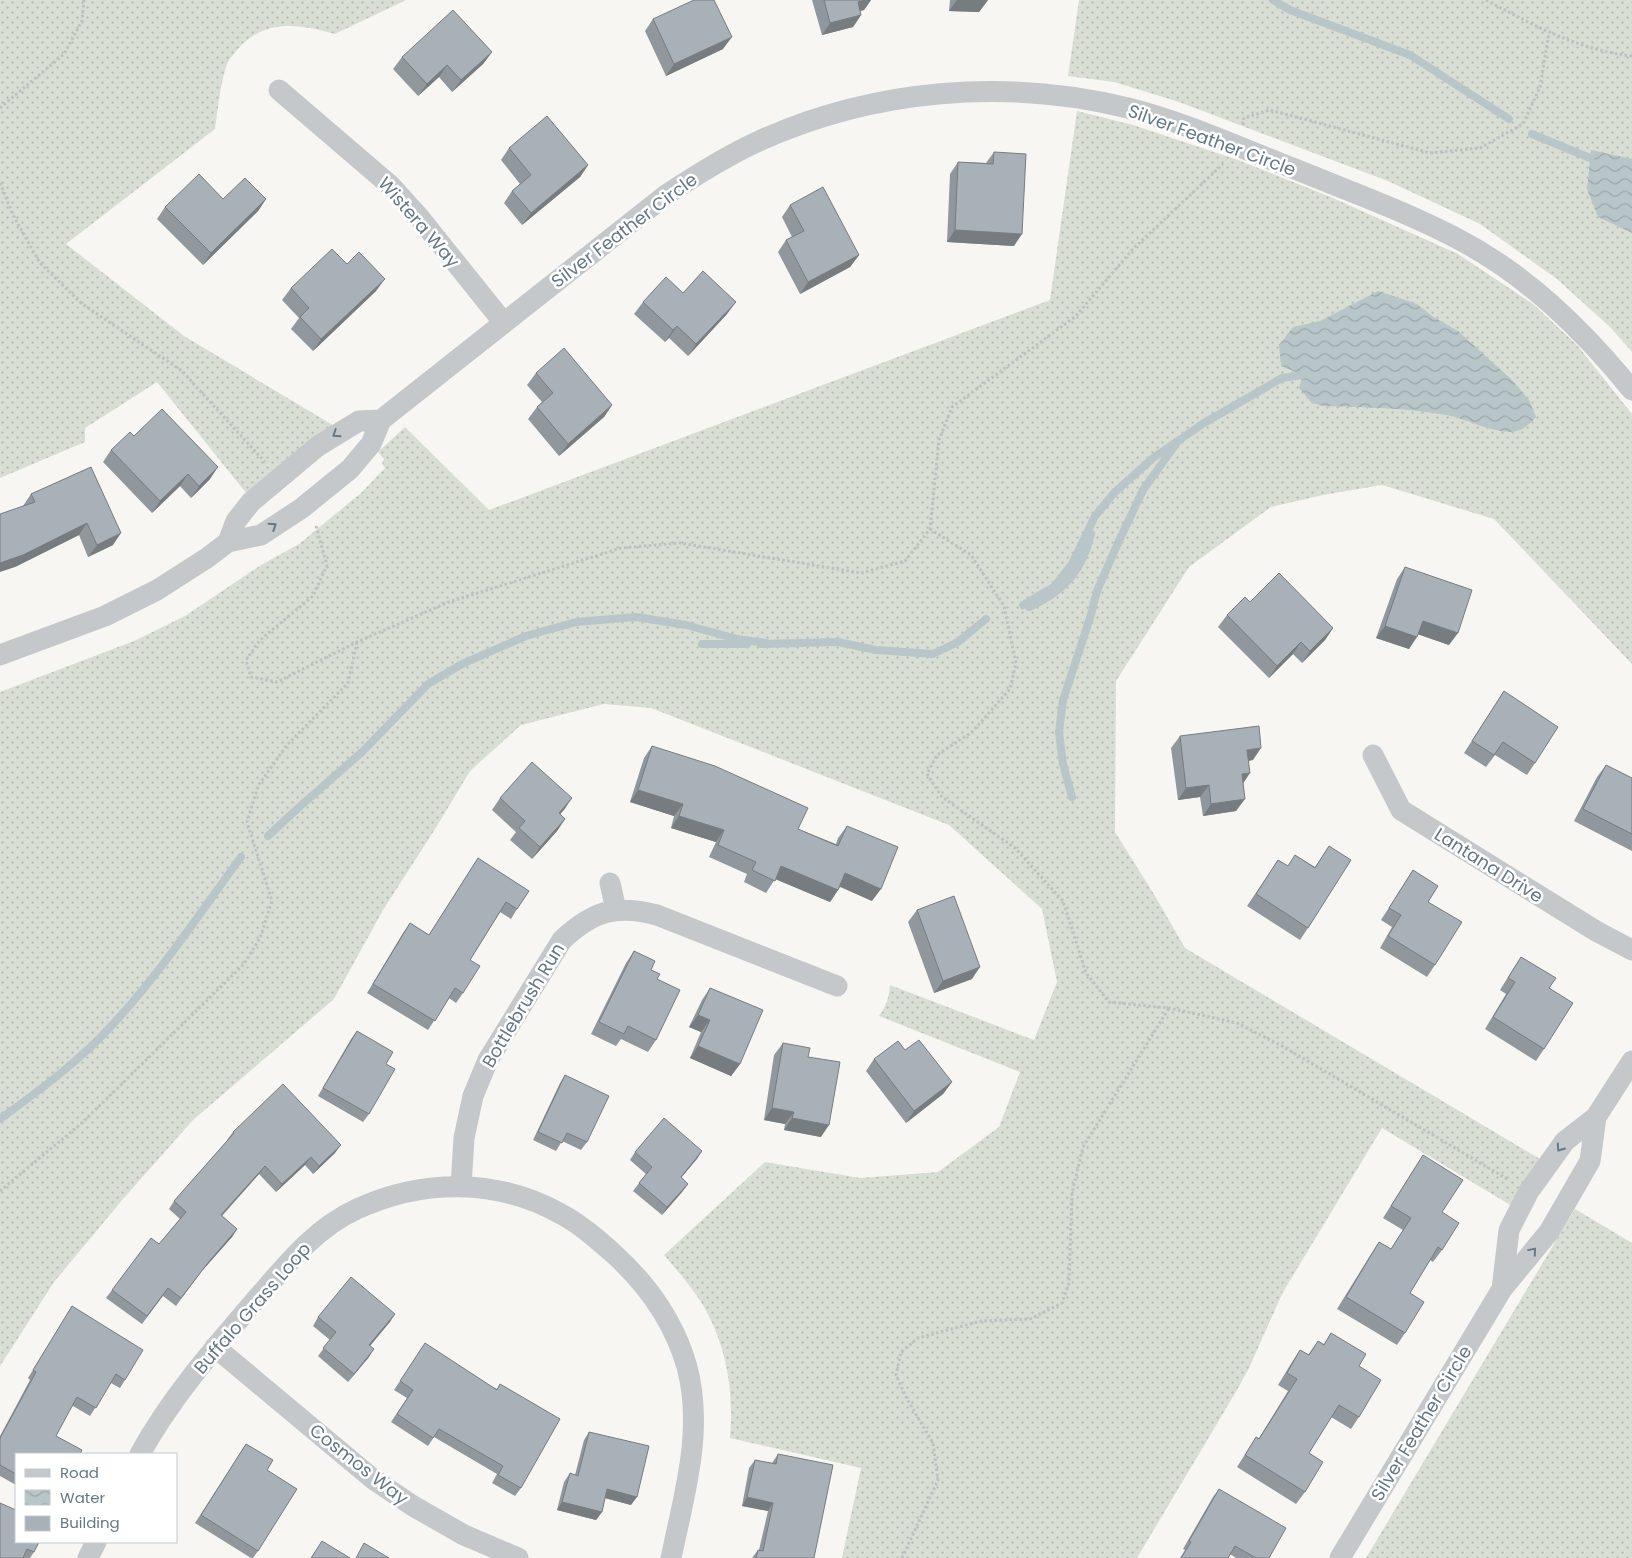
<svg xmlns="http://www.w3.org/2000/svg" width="1632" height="1558" font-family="Poppins,sans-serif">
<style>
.grass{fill:url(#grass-dots)}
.water{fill:url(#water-waves)}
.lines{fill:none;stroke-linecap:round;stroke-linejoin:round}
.stream{stroke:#b9c6c9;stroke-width:8}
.path{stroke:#bec0c2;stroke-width:3;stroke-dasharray:2.5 2.5;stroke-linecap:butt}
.street{stroke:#c4c8cb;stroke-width:21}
.wall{fill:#90989d}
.shaded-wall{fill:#767c80}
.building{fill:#a8b1b7;stroke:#767c80}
.oneway{stroke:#657885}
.labels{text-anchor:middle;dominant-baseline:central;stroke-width:5;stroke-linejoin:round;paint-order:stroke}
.street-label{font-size:18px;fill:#657885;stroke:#fff}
</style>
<defs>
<pattern id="grass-dots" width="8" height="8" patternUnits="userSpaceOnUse" patternTransform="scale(1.25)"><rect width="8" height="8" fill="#d8ded4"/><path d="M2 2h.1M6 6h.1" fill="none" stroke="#b3b9b2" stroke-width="1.8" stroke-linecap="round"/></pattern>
<pattern id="water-waves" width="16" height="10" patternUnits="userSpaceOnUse" patternTransform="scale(1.25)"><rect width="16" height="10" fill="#b9c6c9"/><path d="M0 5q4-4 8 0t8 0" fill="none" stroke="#9aa6a9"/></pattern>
</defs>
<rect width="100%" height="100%" fill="#f7f6f3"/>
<path class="grass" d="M 0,0 L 406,0 L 335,34 C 300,24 265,18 238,49 C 234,54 229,59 227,64 C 220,85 218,108 215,129 L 66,244 L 184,336 L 336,427 L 247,494 L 157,382 L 85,428 L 85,442 L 0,478 Z
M 1079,0 L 1632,0 L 1632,352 L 1611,328 L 1557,279 L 1480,224 L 1388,181 L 1179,102 L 1114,82 L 1068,76 Z
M 1077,111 L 1133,125 L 1238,160 L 1333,198 L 1458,254 L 1533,304 L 1577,345 L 1632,414 L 1632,664 L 1494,519 L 1382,485 L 1323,495 L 1271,507 L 1189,567 L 1116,681 L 1115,832 L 1155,896 L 1185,948 L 1540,1159 L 1512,1206 L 1382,1128 L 1283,1292 L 1249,1368 L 1237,1390 L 1137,1558 L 842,1558 L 861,1468 L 730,1438 C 734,1393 727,1347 704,1307 C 693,1288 678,1272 664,1255 L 765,1162 L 860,1178 L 938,1172 L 999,1127 L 1020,1072 L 879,1016 C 886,1007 889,997 890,985 L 1034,1040 L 1057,982 L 1042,909 L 949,825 L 651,708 L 604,704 L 521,725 L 470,771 L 437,826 L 383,910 L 334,999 L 193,1120 L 123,1199 L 54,1282 L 0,1366 L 0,692 L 134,641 L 185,616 L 261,565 L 299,544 L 361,493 L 385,468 L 382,464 L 384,459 L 378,452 L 405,427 L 489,510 L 1050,300 Z
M 1575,1209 L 1632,1243 L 1632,1558 L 1366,1558 Z"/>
<path class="water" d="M 1591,150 L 1632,159 L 1632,233 L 1598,217 L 1587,189 Z
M 1378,291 L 1417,304 L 1432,316 L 1458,331 L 1512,380 L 1529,400 L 1536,417 C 1529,425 1521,432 1510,432 C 1487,431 1468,419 1446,415 C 1406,408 1364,407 1323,406 L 1312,403 L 1299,388 L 1303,375 L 1281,366 L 1279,345 L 1293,327 L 1320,321 Z"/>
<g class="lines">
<path class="stream" d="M 1273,0 L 1290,10 L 1410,55 L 1509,119
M 1532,134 L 1590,158
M 1023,605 L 1054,587 L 1072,564 L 1095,516 L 1115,492 L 1153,458 L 1204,423 L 1282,378 L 1303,375
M 1029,607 C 1064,592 1082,571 1091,534
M 702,644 L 747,644
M 761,644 L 838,642 L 876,650 L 933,654 L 958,642 L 986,619
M 1072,797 L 1063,764 L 1059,732 L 1063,700 L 1090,618 L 1097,591 L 1118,543 L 1143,490 L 1178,441
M 268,836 L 297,809 L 362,752 L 428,684 L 462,664 L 526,636 L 576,622 L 636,617 L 686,625 L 737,639 L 766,643
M 0,1119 C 40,1090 81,1060 114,1023 C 161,972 200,913 241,857"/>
<path class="path" d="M 1486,0 C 1533,25 1578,50 1632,56
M 0,108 L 64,54 L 82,21 L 84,0
M 1243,125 L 1244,118 L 1270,110 L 1430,153 L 1480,148 L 1523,124 L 1540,87 L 1549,33
M 0,183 L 13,215 L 40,263 L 81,303 L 182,371 L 265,462
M 316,526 L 327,565 L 313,596 L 260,640 L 246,660 L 251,677 L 277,682 L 357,642 L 449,602 L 621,548 L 680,543 L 861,573 L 905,561 L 930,529 L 939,440 L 952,407 L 1076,316 L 1132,250 L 1223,164
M 930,529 L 971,555 L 1004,606 L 1016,663 L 1010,689 L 972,732 L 937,755 L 927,774 L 942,797 L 1015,848 L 1063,901 L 1086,973 L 1109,1002 L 1169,1008 L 1237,1023 L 1284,1047 L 1509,1180
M 0,1191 L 83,1122 L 244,964 L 260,938 L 272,901 L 247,822 L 258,786 L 287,745 L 348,683 L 357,642
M 902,1558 L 938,1480 L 933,1443 L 907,1399 L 896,1375 L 901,1352 L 918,1338 L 981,1321 L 1030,1319 L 1062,1303 L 1069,1283 L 1072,1193 L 1083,1147 L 1169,1008"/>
<path class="street" d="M 279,90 L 391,186 L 419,217 L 504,323
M 228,542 L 236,521 L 251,502 L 318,446 L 359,421 L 381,420
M 0,655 L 105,616 L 157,590 L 207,558 L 228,542 L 261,535 L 302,508 L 350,469 L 371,444 L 381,420 L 666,195 C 696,175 726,156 759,141 C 874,89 1005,78 1128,108 C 1188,123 1247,151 1305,173 C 1356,194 1409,213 1458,239 C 1527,275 1583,330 1632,390
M 1373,755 L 1401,810 L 1596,931 L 1632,950
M 610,883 L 616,910
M 461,1186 L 464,1138 L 473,1096 L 488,1060 L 562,940 C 593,911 616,904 657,915 L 837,986
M 1502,1289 L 1509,1230 L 1529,1191 L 1565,1141 L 1596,1117 L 1632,1061
M 215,1347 L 373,1479 L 413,1506 L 464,1535 L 518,1558
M 140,1454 C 170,1399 212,1351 253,1303 C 284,1268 313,1229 357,1209 C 422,1179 497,1178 561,1214 C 580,1224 597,1239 614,1254 C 648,1285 674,1321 687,1367 C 704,1431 684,1495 671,1558
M 88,1558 L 96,1542
M 1340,1558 L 1502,1289 L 1549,1232 L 1590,1161 L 1596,1117"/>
</g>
<path class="wall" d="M 812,0 L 871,0 L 864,10 L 860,11 L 861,15 L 853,27 L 822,35 Z
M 950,0 L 988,0 L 979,12 L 949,11 Z
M 653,19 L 723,49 L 666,76 L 645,31 Z
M 492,52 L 483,64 L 452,92 L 439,77 L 418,96 L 393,69 L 402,57 Z
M 509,148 L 588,165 L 580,177 L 522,225 L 504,203 L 512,191 L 520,184 L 501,160 Z
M 994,152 L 1014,246 L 947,242 L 950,174 L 958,162 L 986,163 Z
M 223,199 L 266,199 L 258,211 L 203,265 L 157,219 L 165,207 Z
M 790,205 L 859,255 L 850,267 L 800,294 L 778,252 L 786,240 L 792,237 L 782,217 Z
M 347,264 L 376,291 L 313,351 L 291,329 L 299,318 L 282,300 L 291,288 Z
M 683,293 L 727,314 L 688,356 L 669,338 L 665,342 L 634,314 L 643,302 Z
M 536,373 L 612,405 L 604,417 L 559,456 L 528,419 L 537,407 L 542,402 L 527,385 Z
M 134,436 L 210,479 L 191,498 L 180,486 L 152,513 L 103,462 L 111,450 Z
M 91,467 L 113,545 L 88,557 L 79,535 L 15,567 L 23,506 L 31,494 Z
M 1405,567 L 1449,645 L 1418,634 L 1409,649 L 1376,638 L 1397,579 Z
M 1250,602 L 1333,628 L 1325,640 L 1302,663 L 1293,654 L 1269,678 L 1218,627 L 1227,615 Z
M 1504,691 L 1535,763 L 1527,775 L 1495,755 L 1486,767 L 1464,753 Z
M 1180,736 L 1253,760 L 1249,761 L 1236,811 L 1203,816 L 1200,797 L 1178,800 L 1171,748 Z
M 652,746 L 798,829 L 836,844 L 838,838 L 847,826 L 872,901 L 840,887 L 830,902 L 775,879 L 766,893 L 744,882 L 747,874 L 709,857 L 716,842 L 671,828 L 674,816 L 630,802 L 644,758 Z
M 1606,765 L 1632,778 L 1632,851 L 1574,821 L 1597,777 Z
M 500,798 L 572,798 L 560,814 L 565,819 L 557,831 L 532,859 L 510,840 L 516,832 L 492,810 Z
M 1329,846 L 1308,928 L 1300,940 L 1247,906 L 1278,860 L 1288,866 L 1295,855 L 1315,867 Z
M 478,858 L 517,909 L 511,919 L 500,912 L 470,960 L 463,993 L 456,1003 L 449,998 L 428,1030 L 367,993 L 403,933 L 410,923 L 429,935 Z
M 1413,870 L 1428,902 L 1435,965 L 1427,977 L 1380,948 L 1392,927 L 1381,920 Z
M 917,910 L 972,979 L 934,993 L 908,922 Z
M 634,951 L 651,970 L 657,979 L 656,1040 L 648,1052 L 621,1039 L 616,1046 L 591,1034 L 626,963 Z
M 1521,957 L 1549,988 L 1544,1049 L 1536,1061 L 1485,1029 L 1506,994 L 1500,990 L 1513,969 Z
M 710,988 L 740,1064 L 731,1076 L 690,1058 L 701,1032 L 689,1027 L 702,1000 Z
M 357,1031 L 386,1064 L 369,1114 L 363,1122 L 318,1096 L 351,1039 Z
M 783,1043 L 808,1057 L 821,1137 L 784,1130 L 785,1124 L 764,1120 L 774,1055 Z
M 905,1050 L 952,1082 L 943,1094 L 906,1123 L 866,1071 L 874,1059 Z
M 565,1075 L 587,1142 L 581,1150 L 562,1141 L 556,1151 L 533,1140 L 560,1083 Z
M 233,1132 L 335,1153 L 313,1174 L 305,1165 L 276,1192 L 259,1174 L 222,1216 L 237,1229 L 232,1237 L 201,1272 L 176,1306 L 163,1296 L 142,1324 L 106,1298 L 112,1290 L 159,1244 L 180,1219 L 169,1209 L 174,1201 L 228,1140 L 227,1140 Z
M 702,1151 L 681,1178 L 688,1184 L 682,1192 L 662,1215 L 633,1191 L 646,1174 L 630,1160 L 635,1152 Z
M 1423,1155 L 1442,1212 L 1442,1250 L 1433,1262 L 1430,1260 L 1410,1293 L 1405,1333 L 1397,1345 L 1337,1309 L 1371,1254 L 1379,1242 L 1391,1249 L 1403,1230 L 1383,1218 Z
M 72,1306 L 125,1380 L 120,1388 L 111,1383 L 90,1416 L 73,1406 L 16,1454 L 16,1485 L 0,1476 L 0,1436 L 30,1380 L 28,1378 Z
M 395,1314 L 370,1346 L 369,1357 L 348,1382 L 318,1356 L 330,1340 L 313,1326 L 318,1317 Z
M 1331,1333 L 1359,1366 L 1359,1417 L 1351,1429 L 1331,1417 L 1309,1453 L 1305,1492 L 1296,1504 L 1237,1467 L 1256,1437 L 1259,1438 L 1288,1391 L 1278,1385 L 1292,1362 L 1300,1350 L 1308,1355 L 1318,1341 L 1324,1344 Z
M 420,1351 L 497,1389 L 500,1384 L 521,1488 L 515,1496 L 492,1483 L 497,1474 L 434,1437 L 428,1446 L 391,1422 L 407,1398 L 394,1390 Z
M 589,1432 L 631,1505 L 605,1498 L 602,1512 L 596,1520 L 557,1510 L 564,1482 L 570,1473 L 575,1475 L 584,1440 Z
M 246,1444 L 267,1470 L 258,1551 L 253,1558 L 251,1558 L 195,1523 Z
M 778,1454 L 814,1558 L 752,1558 L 758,1550 L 759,1550 L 768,1511 L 742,1506 L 749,1468 L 755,1460 L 772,1463 Z
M 1219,1489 L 1269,1558 L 1236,1558 L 1230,1554 L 1228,1558 L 1180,1558 L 1185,1550 L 1183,1549 L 1213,1497 Z
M 0,1503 L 34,1552 L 30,1558 L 0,1558 Z"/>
<path class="shaded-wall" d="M 865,0 L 871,0 L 864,10 L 849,14 L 858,2 Z
M 957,0 L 988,0 L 979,12 L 949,11 Z
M 861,15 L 853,27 L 822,35 L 830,23 Z
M 732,37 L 723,49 L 666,76 L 674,64 Z
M 492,52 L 483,64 L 452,92 L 461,80 Z
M 447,65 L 439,77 L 418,96 L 427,84 Z
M 588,165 L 580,177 L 522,225 L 531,213 Z
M 266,199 L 258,211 L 203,265 L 211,253 Z
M 955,230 L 1022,234 L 1014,246 L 947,242 Z
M 859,255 L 850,267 L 800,294 L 808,282 Z
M 385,279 L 376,291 L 313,351 L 321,339 Z
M 736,302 L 727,314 L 688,356 L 696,344 Z
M 677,326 L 669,338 L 665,342 L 673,330 Z
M 612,405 L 604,417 L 559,456 L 568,444 Z
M 218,467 L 210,479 L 191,498 L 199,486 Z
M 188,474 L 180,486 L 152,513 L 160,501 Z
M 87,523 L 79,535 L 15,567 L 0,572 L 0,563 Z
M 121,533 L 113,545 L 88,557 L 97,545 Z
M 1423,621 L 1458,633 L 1449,645 L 1414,633 Z
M 1385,626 L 1417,637 L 1409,649 L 1376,638 Z
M 1333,628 L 1325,640 L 1302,663 L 1310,651 Z
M 1301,642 L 1293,654 L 1269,678 L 1277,666 Z
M 1261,748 L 1253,760 L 1239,762 L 1247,750 Z
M 1250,773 L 1242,785 L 1242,774 Z
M 1209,785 L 1200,797 L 1178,800 L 1186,788 Z
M 638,790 L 683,804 L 674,816 L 630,802 Z
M 572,798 L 564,810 L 550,825 L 559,813 Z
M 1245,799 L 1236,811 L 1203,816 L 1211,804 Z
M 679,816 L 724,830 L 716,842 L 671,828 Z
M 565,819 L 557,831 L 532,859 L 540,847 Z
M 781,866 L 838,890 L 830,902 L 773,878 Z
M 845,873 L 881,889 L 872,901 L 837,885 Z
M 980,967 L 972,979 L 934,993 L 943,981 Z
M 698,1015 L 710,1020 L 701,1032 L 689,1027 Z
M 698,1046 L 740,1064 L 731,1076 L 690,1058 Z
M 952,1082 L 943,1094 L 906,1123 L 914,1111 Z
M 772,1108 L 794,1112 L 785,1124 L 764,1120 Z
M 792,1118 L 829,1125 L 821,1137 L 784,1130 Z
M 341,1145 L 335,1153 L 313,1174 L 319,1166 Z
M 702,1151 L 697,1159 L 675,1185 L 681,1177 Z
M 311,1157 L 305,1165 L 276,1192 L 282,1184 Z
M 265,1166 L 259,1174 L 215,1223 L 221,1215 Z
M 688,1184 L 682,1192 L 662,1215 L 667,1207 Z
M 237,1229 L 232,1237 L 201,1272 L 176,1306 L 207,1264 Z
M 395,1314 L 390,1322 L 364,1353 L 369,1345 Z
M 374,1349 L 369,1357 L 348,1382 L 354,1374 Z
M 607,1489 L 637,1497 L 631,1505 L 601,1497 Z
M 747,1497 L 773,1503 L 768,1511 L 742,1506 Z
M 562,1502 L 602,1512 L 596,1520 L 557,1510 Z"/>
<path class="building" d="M 694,0 L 714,0 L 732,37 L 674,64 L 653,19 Z
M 824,0 L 865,0 L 858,2 L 861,15 L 830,23 Z
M 453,10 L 492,52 L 461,80 L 447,65 L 427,84 L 402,57 Z
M 547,116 L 588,165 L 531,213 L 512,191 L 531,175 L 509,148 Z
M 994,152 L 1026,154 L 1022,234 L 955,230 L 958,162 L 993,164 Z
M 199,174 L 223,199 L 245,178 L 266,199 L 211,253 L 165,207 Z
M 823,187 L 859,255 L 808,282 L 786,240 L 804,231 L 790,205 Z
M 332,249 L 347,264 L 359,252 L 385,279 L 321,339 L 300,317 L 309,308 L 291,288 Z
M 703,271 L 736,302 L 696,344 L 677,326 L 673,330 L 643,302 L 666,277 L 683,293 Z
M 564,348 L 612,405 L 568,444 L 537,407 L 553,393 L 536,373 Z
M 162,409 L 218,467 L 199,486 L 188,474 L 160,501 L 111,450 L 130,432 L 134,436 Z
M 91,467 L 121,533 L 97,545 L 87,523 L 23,555 L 0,563 L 0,514 L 35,502 L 31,494 Z
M 1405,567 L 1472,590 L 1458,633 L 1423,621 L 1417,637 L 1385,626 Z
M 1279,573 L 1333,628 L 1310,651 L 1301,642 L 1277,666 L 1227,615 L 1245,597 L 1250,602 Z
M 1504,691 L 1558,727 L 1535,763 L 1503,742 L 1494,755 L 1472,741 Z
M 1259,726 L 1261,748 L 1247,750 L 1250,773 L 1242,774 L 1245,799 L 1211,804 L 1209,785 L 1186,788 L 1180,736 Z
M 652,746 L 715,766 L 808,808 L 798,829 L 838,846 L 847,826 L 898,847 L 881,889 L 845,873 L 838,890 L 781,866 L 775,881 L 752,870 L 756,862 L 718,845 L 724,830 L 679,816 L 683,804 L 638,790 Z
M 532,762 L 572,798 L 559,813 L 565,819 L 540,847 L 519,828 L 525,821 L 500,798 Z
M 1606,765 L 1632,778 L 1632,834 L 1583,809 Z
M 1329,846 L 1351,860 L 1308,928 L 1256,894 L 1278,860 L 1288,866 L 1295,855 L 1315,868 Z
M 478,858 L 529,891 L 517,909 L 506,902 L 470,960 L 480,966 L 463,993 L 455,988 L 435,1021 L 373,984 L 410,923 L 429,935 Z
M 1413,870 L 1438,886 L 1428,902 L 1462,922 L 1435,965 L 1388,936 L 1401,915 L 1389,908 Z
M 954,896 L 980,967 L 943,981 L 917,910 Z
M 634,951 L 655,961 L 651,970 L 660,974 L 657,979 L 680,990 L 656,1040 L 628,1026 L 624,1034 L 599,1022 Z
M 1521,957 L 1556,978 L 1549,988 L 1573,1003 L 1544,1049 L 1493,1017 L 1515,982 L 1508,978 Z
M 710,988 L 763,1010 L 740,1064 L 698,1046 L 710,1020 L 698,1015 Z
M 357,1031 L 393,1052 L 386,1064 L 395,1069 L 369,1114 L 323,1088 Z
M 919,1040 L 952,1082 L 914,1111 L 874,1059 L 898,1041 L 905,1050 Z
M 783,1043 L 810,1048 L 808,1057 L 840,1062 L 829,1125 L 792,1118 L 794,1112 L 772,1108 Z
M 565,1075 L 609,1096 L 587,1142 L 567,1133 L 562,1143 L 538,1132 Z
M 283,1084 L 341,1145 L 319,1166 L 311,1157 L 282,1184 L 265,1166 L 221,1215 L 237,1229 L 207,1264 L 181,1298 L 168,1288 L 147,1316 L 112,1290 L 151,1238 L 159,1244 L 186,1212 L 174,1201 L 234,1133 L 233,1132 Z
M 664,1118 L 702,1151 L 681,1177 L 688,1184 L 667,1207 L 639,1183 L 652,1167 L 635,1152 Z
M 1423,1155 L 1463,1180 L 1442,1212 L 1459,1223 L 1442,1250 L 1438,1247 L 1410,1293 L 1424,1302 L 1405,1333 L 1346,1297 L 1379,1242 L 1391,1249 L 1411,1218 L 1391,1206 Z
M 351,1277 L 395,1314 L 369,1345 L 374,1349 L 354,1374 L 323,1348 L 336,1332 L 318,1317 Z
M 72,1306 L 143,1350 L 125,1380 L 116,1374 L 96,1408 L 77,1397 L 56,1436 L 82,1450 L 80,1454 L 16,1454 L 16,1474 L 0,1465 L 0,1438 L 36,1372 L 33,1370 Z
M 1331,1333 L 1366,1354 L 1359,1366 L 1381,1380 L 1359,1417 L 1339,1405 L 1309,1453 L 1323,1462 L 1305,1492 L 1245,1455 L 1256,1437 L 1259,1439 L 1297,1379 L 1287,1373 L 1300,1350 L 1309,1355 L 1318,1341 L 1324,1345 Z
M 425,1343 L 497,1390 L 500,1384 L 560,1419 L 521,1488 L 498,1475 L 503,1466 L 439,1429 L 433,1438 L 397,1414 L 413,1390 L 400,1381 Z
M 589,1432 L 649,1446 L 637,1497 L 607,1489 L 602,1512 L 562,1502 L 570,1473 L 578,1476 Z
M 246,1444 L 273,1460 L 267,1470 L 297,1489 L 258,1551 L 201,1515 Z
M 778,1454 L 833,1465 L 814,1558 L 756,1558 L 758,1550 L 763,1551 L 773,1503 L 747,1497 L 755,1460 L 776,1464 Z
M 1219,1489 L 1286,1528 L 1269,1558 L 1256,1558 L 1235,1546 L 1228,1558 L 1181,1558 L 1191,1542 L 1189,1541 Z
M 0,1503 L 16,1510 L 16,1542 L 39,1542 L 34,1552 L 27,1549 L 23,1558 L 0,1558 Z
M 322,1541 L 350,1558 L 311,1558 Z
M 364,1543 L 389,1558 L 356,1558 Z"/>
<defs><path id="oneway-chevron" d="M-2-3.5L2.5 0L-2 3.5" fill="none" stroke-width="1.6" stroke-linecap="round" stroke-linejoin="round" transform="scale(1.25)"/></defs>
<g class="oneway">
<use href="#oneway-chevron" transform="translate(336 434) rotate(147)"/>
<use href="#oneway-chevron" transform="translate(273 526) rotate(-33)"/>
<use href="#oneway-chevron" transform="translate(1560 1148) rotate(125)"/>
<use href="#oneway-chevron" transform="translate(1533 1251) rotate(-50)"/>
</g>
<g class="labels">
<g class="street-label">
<text transform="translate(1212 140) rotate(20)">Silver Feather Circle</text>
<text transform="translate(419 222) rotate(49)">Wistera Way</text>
<text transform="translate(624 230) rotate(-37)">Silver Feather Circle</text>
<text transform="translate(1489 865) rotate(32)">Lantana Drive</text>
<text transform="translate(523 1005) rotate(-59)">Bottlebrush Run</text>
<text transform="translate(252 1308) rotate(-49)">Buffalo Grass Loop</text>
<text transform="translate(1421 1423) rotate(-59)">Silver Feather Circle</text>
<text transform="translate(359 1464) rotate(38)">Cosmos Way</text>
</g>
</g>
<rect x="15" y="1453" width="162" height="90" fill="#ffffff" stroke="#c1c9ce"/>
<rect x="25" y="1469" width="25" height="8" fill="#c4c8cb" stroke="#c1c9ce"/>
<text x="60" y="1478" font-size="15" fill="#657885">Road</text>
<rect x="25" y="1490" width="25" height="15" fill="url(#water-waves)" stroke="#c1c9ce"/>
<text x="60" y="1503" font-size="15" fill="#657885">Water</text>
<rect x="25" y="1516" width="25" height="15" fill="#a8b1b7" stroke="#c1c9ce"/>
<text x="60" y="1528" font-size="15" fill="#657885">Building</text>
</svg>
